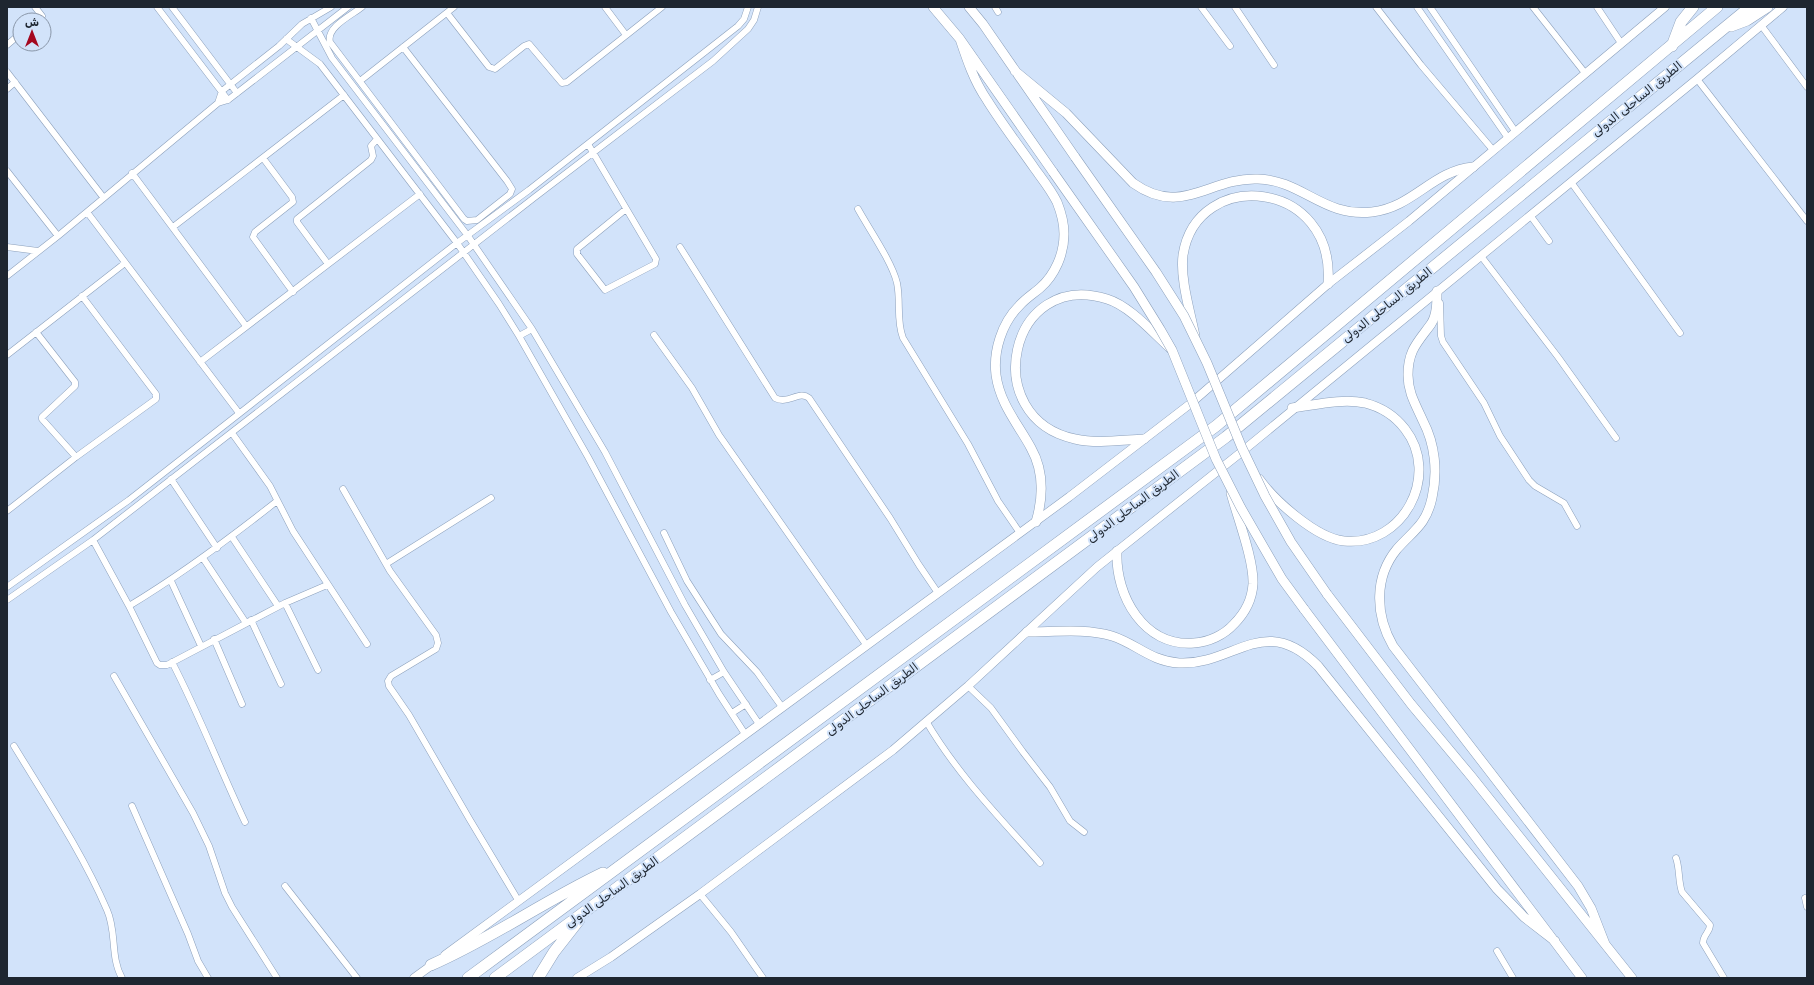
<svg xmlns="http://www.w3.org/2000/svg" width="1814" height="985" font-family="Rubik,'Noto Naskh Arabic',sans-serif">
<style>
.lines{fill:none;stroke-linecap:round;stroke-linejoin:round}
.street-casing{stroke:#8ca0bb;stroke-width:7}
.secondary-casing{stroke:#8ca0bb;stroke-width:9}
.primary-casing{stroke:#8ca0bb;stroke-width:10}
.highway-casing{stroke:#8ca0bb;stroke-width:12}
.street{stroke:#fff;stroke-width:6}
.secondary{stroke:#fff;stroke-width:8}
.primary{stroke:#fff;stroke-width:9}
.highway{stroke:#fff;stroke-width:11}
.primary-bridge-casing{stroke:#8ca0bb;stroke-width:10;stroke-linecap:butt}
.primary-bridge{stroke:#fff;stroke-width:9}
.labels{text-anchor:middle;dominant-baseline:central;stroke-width:4;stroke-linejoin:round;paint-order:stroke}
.street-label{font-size:12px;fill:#1e2630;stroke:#d2e3fa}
</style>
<rect width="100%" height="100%" fill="#d2e3fa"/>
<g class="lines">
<defs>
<path id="street" d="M 35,7 L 42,16 L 37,20
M 157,7 L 228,100
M 172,7 L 237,93
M 362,7 C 352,15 326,27 330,42 L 464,219 L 467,221 L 477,220 L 510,194 L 512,189 L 507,181 L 403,47
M 605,7 L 626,35
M 995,7 L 998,12
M 1201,7 L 1230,46
M 1235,7 L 1274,65
M 1376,7 L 1421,65 L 1493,150
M 1417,7 L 1508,138
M 1430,7 L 1515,131
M 1533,7 L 1585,73
M 1597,7 L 1621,43
M 447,13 L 489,67 L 495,69 L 524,46 L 529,44 L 562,83 L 567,82 L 662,7
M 311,18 L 332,58 L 468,236 L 532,329 L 605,452 L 685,605 L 724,672 L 759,724
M 1761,25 L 1807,87
M 286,39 L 320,64 L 457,243 L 499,304 L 519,336 L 588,457 L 671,612 L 719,694 L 745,734
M 7,45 L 20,34
M 7,72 L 103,197
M 1697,79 L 1807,221
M 360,81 L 454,7
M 7,89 L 15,82
M 218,103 L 222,91 L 279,46 L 302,24 L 331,7
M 588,144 L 656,259 L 655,264 L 605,290 L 577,254 L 577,249 L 626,209
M 263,158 L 292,197 L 293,202 L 255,232 L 253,237 L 293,292
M 7,171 L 58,236
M 132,173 L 246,326
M 1571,182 L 1680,333
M 858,209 C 869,229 892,262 897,283 C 901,302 896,320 903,338 L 968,444 L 998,501 L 1020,533
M 87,212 L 239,413
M 1530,215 L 1549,241
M 173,227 L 344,95
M 7,247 L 38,251
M 680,247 L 775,398 C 788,405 799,390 809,398 L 890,518 L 919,565 L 938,593
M 1481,256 L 1558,357 L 1616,438
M 328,264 L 297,222 L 297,219 L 371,160 L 373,156 L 371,146 L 377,139
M 7,276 L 58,236 L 218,103 L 228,100 L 348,7
M 1440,303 L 1441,336 L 1443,342 L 1484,403 L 1500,436 L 1529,480 L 1535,486 L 1564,503 L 1577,526
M 36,332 L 75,382 L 75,386 L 42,417 L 42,419 L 76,457
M 654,335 L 692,388 L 719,435 L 867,646
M 519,336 L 532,329
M 7,355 L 125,263
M 200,362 L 420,194
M 232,433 L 270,486 L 293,531 L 367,644
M 171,479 L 217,548
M 343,489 L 390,571 L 436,635 L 438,643 L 436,649 L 391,676 L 388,681 L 389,686 L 409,715 L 470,820 L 518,900
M 7,511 L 76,457 L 156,399 L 156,394 L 82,296
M 664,533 L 687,581 L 712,620 L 721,634 L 757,672 L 782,707
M 232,537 L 278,606
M 93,540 L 129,606 L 157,663 L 160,665 L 167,665 L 285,603 L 327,585
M 203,558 L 246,623
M 386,564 L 491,498
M 171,581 L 201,646
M 7,587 L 129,500 L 457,243 L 529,190 L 738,26 L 744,19 L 748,7
M 7,600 L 93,540 L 535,197 L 713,61 L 748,29 L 754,20 L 758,7
M 285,603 L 318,670
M 129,606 C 182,574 229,539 277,501
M 251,620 L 281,684
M 214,639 L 242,704
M 172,662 C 199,714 220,769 245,822
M 114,676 L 193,813 L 209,846 L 225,893 L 232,907 L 277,978
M 710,680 L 724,672
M 968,686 L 991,708 L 1023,752 L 1050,787 L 1070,821 L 1084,832
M 732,713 L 746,704
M 926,721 C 957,774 1000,818 1040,863
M 14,746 C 47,800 82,852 107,910 C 117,932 110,957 122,978
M 132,806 L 188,934 L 198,961 L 208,978
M 1676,858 C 1680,869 1678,881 1682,892 L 1710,925 C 1710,932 1703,935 1703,943 L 1724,978
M 285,886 L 357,978
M 700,894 L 731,932 L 763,978
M 1805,898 L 1807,907
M 1497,951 L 1513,978"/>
<path id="secondary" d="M 445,955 L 1069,497 L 1190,404 L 1328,284 L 1409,221 L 1665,7
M 414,978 L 436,962
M 577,978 L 611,957 L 700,894 L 893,750 L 968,686 L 1097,567 L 1239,454 L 1697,79 L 1783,7"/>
<path id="primary" d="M 933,7 L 960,39 L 1053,172
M 969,7 L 983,24 L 1075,157
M 960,39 C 967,60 974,81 987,100 C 1002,124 1019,146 1035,169 C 1043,180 1051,190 1057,202 C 1061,212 1064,223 1064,234 C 1064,254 1055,275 1040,288 C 1033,294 1025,299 1019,306 C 1002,323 993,351 996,375 C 1000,404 1018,424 1031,448 C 1044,471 1043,498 1036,522
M 1015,71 L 1066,113 L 1133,183 C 1182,218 1209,177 1258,179 C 1302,180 1324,218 1372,212 C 1414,207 1432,171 1473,167
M 1437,291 C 1437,302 1437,315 1431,324 C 1418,342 1408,350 1408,375 C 1408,393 1416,405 1423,421 C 1435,444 1438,472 1432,498 C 1426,525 1414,530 1397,549 C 1374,577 1375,615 1393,646 L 1578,886 L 1591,908 L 1605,944
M 1195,336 C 1190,311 1180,279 1183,255 C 1197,166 1336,179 1328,284
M 1144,439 C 1122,440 1097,444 1075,439 C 977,418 1009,268 1107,299 C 1130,306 1153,333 1171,349
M 1259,479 C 1275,501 1316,538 1344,541 C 1403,547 1441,475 1405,429 C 1395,416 1381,407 1365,403 C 1342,398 1315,405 1292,408
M 1117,551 C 1115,596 1144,647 1194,643 C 1209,642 1224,635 1234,624 C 1245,613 1252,599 1253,584 C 1254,560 1237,516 1231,493
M 1327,594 L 1411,704 L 1471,776 L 1632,978
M 1304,609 L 1582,978
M 1027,632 C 1055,632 1085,628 1112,636 C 1137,644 1150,661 1179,663 C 1234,666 1264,611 1318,666 L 1497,889 L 1524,917 L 1555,941"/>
<path id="highway" d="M 1731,26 L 1747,20 L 1767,7
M 1672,46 L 1681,22 L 1693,7
M 431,965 C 491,939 544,901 603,873
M 468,978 L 1216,426 L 1717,7
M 495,978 L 1226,437 L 1750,7
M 538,978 L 554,952 L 579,920"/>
</defs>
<use href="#street" class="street-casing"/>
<use href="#secondary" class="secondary-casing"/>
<use href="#primary" class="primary-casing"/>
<use href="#highway" class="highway-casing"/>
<use href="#street" class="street"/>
<use href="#secondary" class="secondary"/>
<use href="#primary" class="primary"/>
<use href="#highway" class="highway"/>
<defs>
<path id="primary-bridge" d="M 1075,157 L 1156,272 L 1184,316 L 1207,363 L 1242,448 L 1265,496 L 1291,542 L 1327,594
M 1053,172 L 1134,287 L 1160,329 L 1172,350 L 1216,459 L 1241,508 L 1282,579 L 1304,609"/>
</defs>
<use href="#primary-bridge" class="primary-bridge-casing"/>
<use href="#primary-bridge" class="primary-bridge"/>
</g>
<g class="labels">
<g class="street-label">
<text transform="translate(1637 99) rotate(-39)">الطريق الساحلى الدولى</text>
<text transform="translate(1387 305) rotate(-39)">الطريق الساحلى الدولى</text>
<text transform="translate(1133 506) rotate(-37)">الطريق الساحلى الدولى</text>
<text transform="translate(872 699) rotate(-37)">الطريق الساحلى الدولى</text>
<text transform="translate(612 892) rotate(-36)">الطريق الساحلى الدولى</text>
</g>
</g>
<rect width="1814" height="985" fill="none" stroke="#1e2630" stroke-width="16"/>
<g transform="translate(32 32)"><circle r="19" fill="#d2e3fa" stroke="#8a97a9"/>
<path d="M0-3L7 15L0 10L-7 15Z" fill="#a40820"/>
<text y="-6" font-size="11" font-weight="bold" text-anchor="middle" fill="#1e2630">ش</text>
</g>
</svg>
